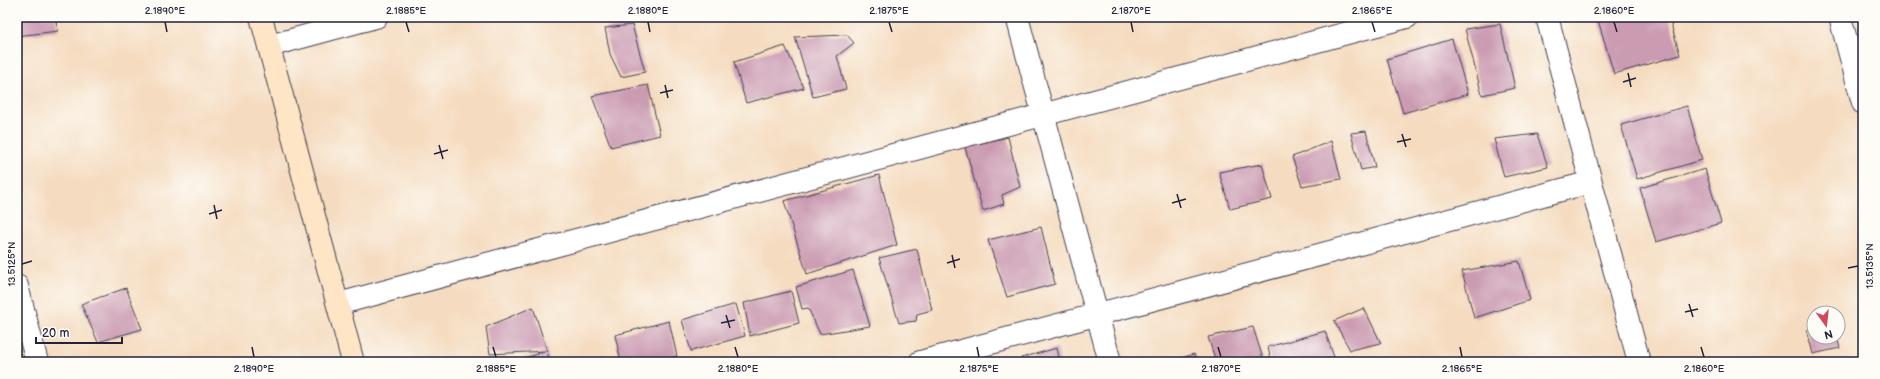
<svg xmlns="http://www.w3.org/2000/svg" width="1880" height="379" font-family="'Balsamiq Sans',sans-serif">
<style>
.building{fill:#cb9bb2}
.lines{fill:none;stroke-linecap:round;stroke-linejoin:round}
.street-casing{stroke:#423e4f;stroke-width:24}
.secondary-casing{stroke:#423e4f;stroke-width:24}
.street{stroke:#fff;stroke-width:22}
.secondary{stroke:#fde5c5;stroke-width:22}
.ticks{fill:none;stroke:#22223b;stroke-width:1.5}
.neatline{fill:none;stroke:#22223b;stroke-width:1.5}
.ticks-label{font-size:10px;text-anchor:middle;fill:#22223b}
</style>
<rect width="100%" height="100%" fill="#fdfcf7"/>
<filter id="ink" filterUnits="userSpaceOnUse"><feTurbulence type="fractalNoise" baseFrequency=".025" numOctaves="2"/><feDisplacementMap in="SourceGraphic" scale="8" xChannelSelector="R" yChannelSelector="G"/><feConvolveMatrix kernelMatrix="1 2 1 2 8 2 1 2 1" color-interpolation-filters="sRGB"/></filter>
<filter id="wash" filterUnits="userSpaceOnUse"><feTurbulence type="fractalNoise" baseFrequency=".012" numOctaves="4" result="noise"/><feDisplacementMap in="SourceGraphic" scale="16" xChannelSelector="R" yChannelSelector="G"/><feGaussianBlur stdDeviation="0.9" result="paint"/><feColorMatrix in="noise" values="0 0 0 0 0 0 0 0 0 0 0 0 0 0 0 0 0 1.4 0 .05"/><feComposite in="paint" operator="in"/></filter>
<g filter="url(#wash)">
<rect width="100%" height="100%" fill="#f5dcc0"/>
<g id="blocks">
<path class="building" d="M 17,17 L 55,17 L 58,31 L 17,36 Z
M 1608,17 L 1669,17 L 1680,55 L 1614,74 L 1598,20 Z
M 1500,24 L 1515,88 L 1482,95 L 1465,29 Z
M 632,25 L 645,72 L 621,77 L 610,54 L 605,28 Z
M 847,35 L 854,43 L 837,56 L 846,89 L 813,97 L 795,37 Z
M 1452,39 L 1468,94 L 1403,113 L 1387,59 Z
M 785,46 L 804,88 L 746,103 L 734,62 Z
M 648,85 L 660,135 L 611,147 L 592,96 Z
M 1687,106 L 1702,160 L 1637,179 L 1621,125 Z
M 1366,131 L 1375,167 L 1361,170 L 1351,133 Z
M 1537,134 L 1548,167 L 1504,177 L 1494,139 Z
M 1008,137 L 1020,187 L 1002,195 L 1004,204 L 983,211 L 965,147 Z
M 1331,141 L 1341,179 L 1302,186 L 1292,157 Z
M 1262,164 L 1272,199 L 1230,209 L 1219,172 Z
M 1705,169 L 1721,223 L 1656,242 L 1640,188 Z
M 879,175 L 897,245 L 807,274 L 784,201 Z
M 1041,227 L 1055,284 L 1007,297 L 988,240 Z
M 917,249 L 932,310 L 917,314 L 916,321 L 899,323 L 879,258 Z
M 1519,261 L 1530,300 L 1474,318 L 1462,271 Z
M 853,270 L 870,326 L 820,334 L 808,308 L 802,309 L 796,287 Z
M 126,288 L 142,329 L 98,342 L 81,304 Z
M 791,291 L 799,323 L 750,336 L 744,303 Z
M 736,304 L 745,336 L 691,351 L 682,320 Z
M 533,307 L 547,351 L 490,354 L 486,327 Z
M 1364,308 L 1381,343 L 1350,350 L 1334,321 Z
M 669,321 L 677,356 L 659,362 L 621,362 L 615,335 Z
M 1253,327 L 1264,362 L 1216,362 L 1208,337 Z
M 1814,328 L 1814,337 L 1837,337 L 1840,348 L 1813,354 L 1807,330 Z
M 1325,331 L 1334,357 L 1317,362 L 1271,362 L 1268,347 Z
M 1057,348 L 1060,362 L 1022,362 L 1021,358 Z
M 547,351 L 550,362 L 513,362 Z
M 1194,354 L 1197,362 L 1168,362 Z"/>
</g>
</g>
<g filter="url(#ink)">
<use href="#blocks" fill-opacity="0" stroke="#423e4f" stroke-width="1"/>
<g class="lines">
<defs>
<path id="street" d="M 1017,17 L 1110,362
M 1547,17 L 1639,362
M 1840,17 L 1863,103
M 269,46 L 376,17
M 17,286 L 37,362
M 338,304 L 1407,17
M 920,362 L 1591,182"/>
<path id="secondary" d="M 261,17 L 353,362"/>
</defs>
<use href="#street" class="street-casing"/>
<use href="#secondary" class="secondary-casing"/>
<use href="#street" class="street"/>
<use href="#secondary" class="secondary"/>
</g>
</g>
<path class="ticks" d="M 165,22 L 167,32M 406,22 L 409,32M 648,22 L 650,32M 889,22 L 892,32M 1131,22 L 1133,32M 1372,22 L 1375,32M 1614,22 L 1617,32M 1628,73 L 1631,87M 1623,82 L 1636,78M 665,85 L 668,98M 660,93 L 673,90M 1402,134 L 1406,147M 1397,142 L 1411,139M 439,145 L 443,159M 434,154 L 448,150M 1177,194 L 1181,208M 1172,203 L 1186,199M 214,205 L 217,219M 209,214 L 222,210M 952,255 L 955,268M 947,263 L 960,259M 22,264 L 32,261M 1848,268 L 1858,266M 1689,304 L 1693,317M 1685,312 L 1698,309M 726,315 L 730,328M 721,323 L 735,320M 252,347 L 254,357M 493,347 L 496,357M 735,347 L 738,357M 977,347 L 979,357M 1218,347 L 1221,357M 1460,347 L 1462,357M 1701,347 L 1704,357"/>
<rect width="1880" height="379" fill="none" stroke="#fdfcf7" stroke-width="44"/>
<g transform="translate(1826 325) rotate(165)"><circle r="19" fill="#fdfcf7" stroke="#a5a5ac"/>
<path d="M0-3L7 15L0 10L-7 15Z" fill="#d1495b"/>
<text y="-6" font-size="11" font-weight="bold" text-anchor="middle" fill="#22223b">N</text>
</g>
<path d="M36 337v6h86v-6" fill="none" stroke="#22223b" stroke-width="2"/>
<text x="42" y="337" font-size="12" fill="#22223b" stroke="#fdfcf7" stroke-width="3" paint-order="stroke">20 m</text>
<rect x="22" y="22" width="1836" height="335" class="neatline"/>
<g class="ticks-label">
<text x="165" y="14">2.1890°E</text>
<text x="406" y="14">2.1885°E</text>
<text x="648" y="14">2.1880°E</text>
<text x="889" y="14">2.1875°E</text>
<text x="1131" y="14">2.1870°E</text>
<text x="1372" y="14">2.1865°E</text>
<text x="1614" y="14">2.1860°E</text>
<text transform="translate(11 264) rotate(-90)" y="4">13.5125°N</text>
<text transform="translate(1869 266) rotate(-90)" y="4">13.5135°N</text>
<text x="254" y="372">2.1890°E</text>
<text x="496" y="372">2.1885°E</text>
<text x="738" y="372">2.1880°E</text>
<text x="979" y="372">2.1875°E</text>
<text x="1221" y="372">2.1870°E</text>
<text x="1462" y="372">2.1865°E</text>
<text x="1704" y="372">2.1860°E</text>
</g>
</svg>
